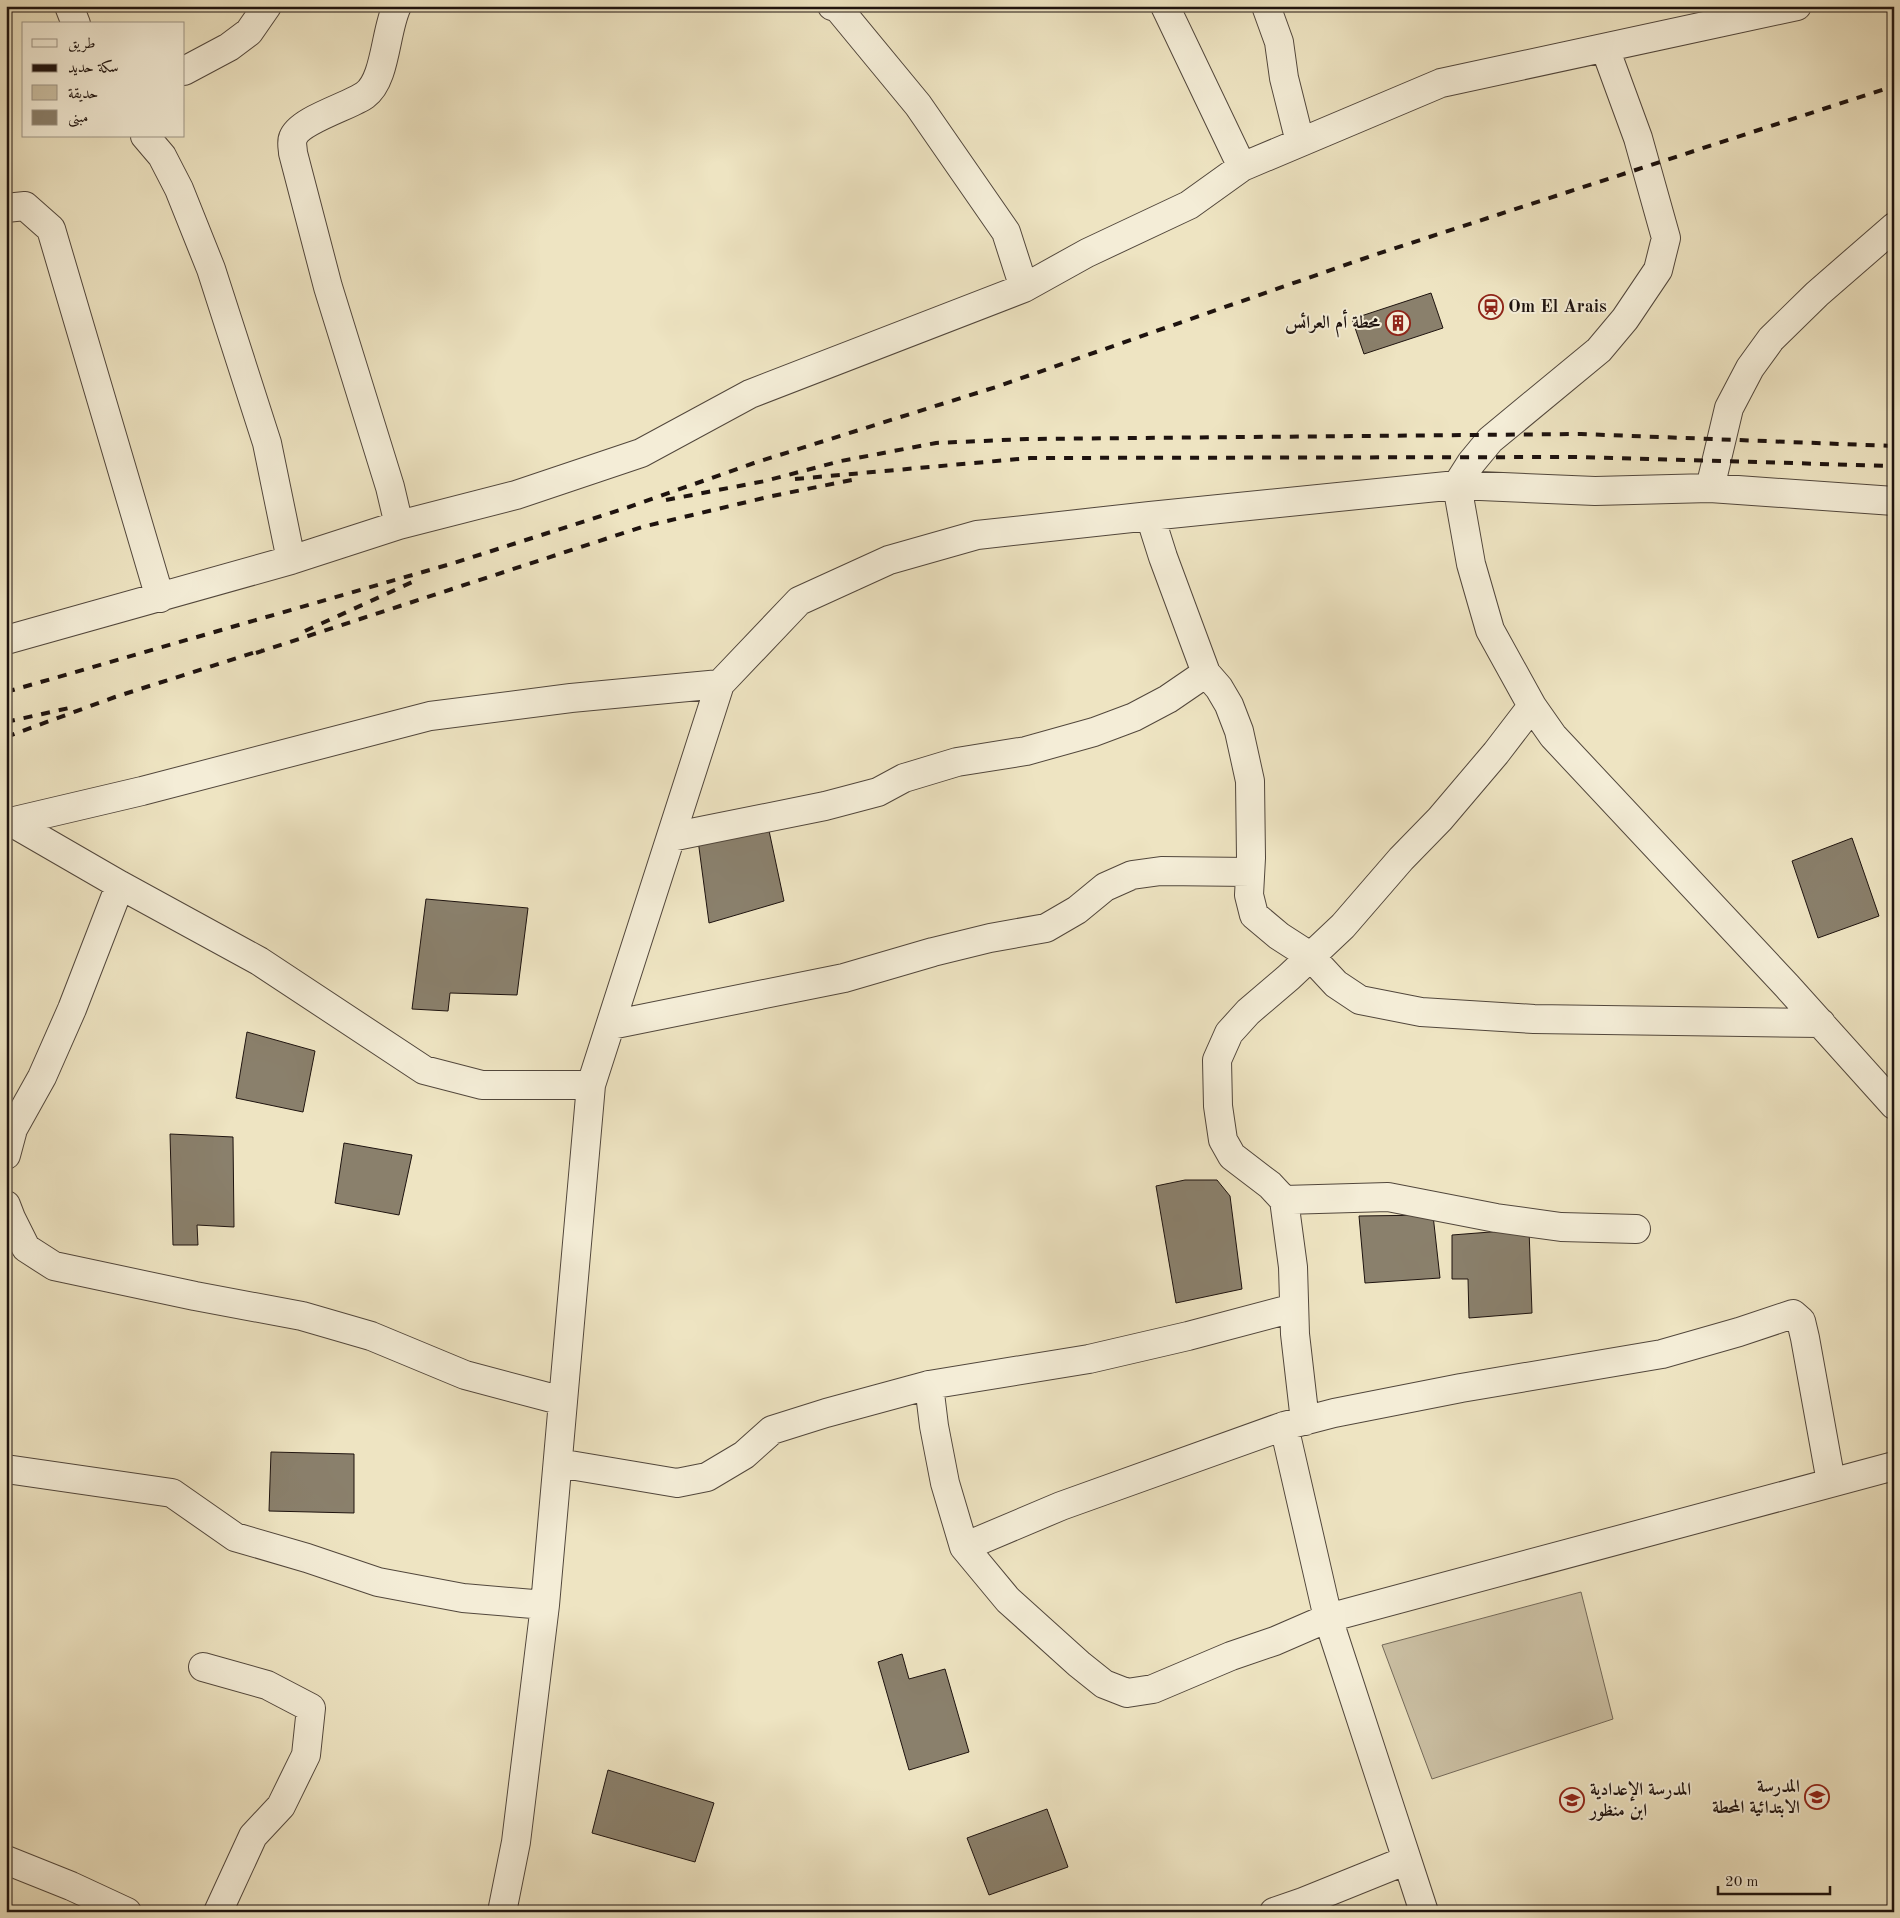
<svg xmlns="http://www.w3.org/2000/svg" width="1900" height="1918" font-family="'Old Standard TT',Amiri,serif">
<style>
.green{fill:#cbc0a4;stroke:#746a5a}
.building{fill:#8a806c;stroke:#1e130f}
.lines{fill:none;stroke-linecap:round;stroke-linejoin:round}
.street-casing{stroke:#52473c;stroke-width:30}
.street{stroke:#f4edd7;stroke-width:28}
.rail{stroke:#1e130f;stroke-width:4;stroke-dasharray:9 9;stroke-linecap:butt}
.labels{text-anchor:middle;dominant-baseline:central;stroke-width:4;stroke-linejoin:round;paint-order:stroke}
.poi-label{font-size:18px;font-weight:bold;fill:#1e130f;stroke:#f4edd7;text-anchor:start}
</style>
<rect width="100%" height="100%" fill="#eee4c2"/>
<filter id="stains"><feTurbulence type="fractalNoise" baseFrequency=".004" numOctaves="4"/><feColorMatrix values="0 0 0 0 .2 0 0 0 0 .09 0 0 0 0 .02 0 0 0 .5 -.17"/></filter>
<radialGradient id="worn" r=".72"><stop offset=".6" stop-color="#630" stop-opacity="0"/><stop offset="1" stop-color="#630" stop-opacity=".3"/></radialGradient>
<path class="green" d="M 1581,1592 L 1613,1719 L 1432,1779 L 1382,1645 Z"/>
<path class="building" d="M 1431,293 L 1443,328 L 1364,354 L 1352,319 Z
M 768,826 L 784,901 L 709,923 L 698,840 Z
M 1852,838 L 1879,916 L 1818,938 L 1792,861 Z
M 426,899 L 528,908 L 517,995 L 450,993 L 448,1011 L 412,1009 Z
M 247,1032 L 315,1051 L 303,1112 L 236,1098 Z
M 170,1134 L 233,1137 L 234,1227 L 197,1225 L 198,1245 L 173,1245 Z
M 344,1143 L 412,1155 L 399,1215 L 335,1203 Z
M 1185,1180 L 1217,1180 L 1230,1196 L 1242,1289 L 1176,1303 L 1156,1186 Z
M 1433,1215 L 1440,1278 L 1365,1283 L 1359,1216 Z
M 1529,1229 L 1532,1313 L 1469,1318 L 1468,1279 L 1452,1279 L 1452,1235 Z
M 271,1452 L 354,1454 L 354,1513 L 269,1511 Z
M 902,1654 L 909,1679 L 945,1669 L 969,1752 L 909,1770 L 878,1662 Z
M 608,1770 L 714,1803 L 695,1862 L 592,1833 Z
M 1047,1809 L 1068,1867 L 989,1895 L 967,1838 Z"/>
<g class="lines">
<defs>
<path id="street" d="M 69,6 L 76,24
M 397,6 C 385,31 386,80 365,95 C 350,106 299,120 293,138 C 291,142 293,149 293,153 L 328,287 L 390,487 L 399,525
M 832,6 L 838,8 L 918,105 L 1006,232 L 1024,288 L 1087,253 L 1189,205 L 1242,167 L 1441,83 L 1797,6
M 1165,6 L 1242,167
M 1266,6 L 1279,42 L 1284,78 L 1300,142
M 1605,48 L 1638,138 L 1666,238 L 1658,270 L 1625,319 L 1599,350 L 1490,440 L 1471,463 L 1457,485 L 1471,564 L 1490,630 L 1532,706 L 1553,736 L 1787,986 L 1894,1105
M 184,71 L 229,47 L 249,32 L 267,6
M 145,136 L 162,156 L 179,189 L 211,269 L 267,443 L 291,560
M 6,208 L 25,206 L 51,229 L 160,598
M 1710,488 L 1729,408 L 1750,368 L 1771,339 L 1817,294 L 1894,227
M 1150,516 L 1163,557 L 1206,673 L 1219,688 L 1229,705 L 1239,731 L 1250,781 L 1251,858 L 1249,895 L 1254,915 L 1279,936 L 1310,956 L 1336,984 L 1360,1000 L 1421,1012 L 1534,1019 L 1821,1023
M 6,640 L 291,560 L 399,525 L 516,495 L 641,453 L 750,394 L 1024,288
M 11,822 L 120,885 L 259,961 L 424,1070 L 482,1085 L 591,1085
M 6,823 L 142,791 L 430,716 L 571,698 L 720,684
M 671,837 L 825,806 L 878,792 L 904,778 L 957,762 L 1026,751 L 1094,732 L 1134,717 L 1168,699 L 1206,673
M 611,1025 L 844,978 L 933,952 L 990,938 L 1046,928 L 1077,910 L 1105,887 L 1132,875 L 1161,871 L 1250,872
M 6,1155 L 13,1129 L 42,1077 L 72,1009 L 120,885
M 1284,1200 L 1388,1197 L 1496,1218 L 1561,1227 L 1636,1229
M 6,1205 L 11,1218 L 26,1248 L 54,1266 L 195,1296 L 302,1316 L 371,1336 L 465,1375 L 563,1401
M 929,1385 L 934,1426 L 945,1483 L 964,1547 L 1008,1600 L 1079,1664 L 1104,1684 L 1127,1693 L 1153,1689 L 1231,1656 L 1275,1641 L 1328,1618 L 1424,1912
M 1305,1421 L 1295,1334 L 1293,1267 L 1284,1200 L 1270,1185 L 1232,1156 L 1223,1140 L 1218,1106 L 1217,1060 L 1229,1033 L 1248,1012 L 1289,977 L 1343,926 L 1401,859 L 1440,819 L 1496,753 L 1532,706
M 1284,1426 L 1328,1618 L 1894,1466
M 558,1463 L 677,1483 L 707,1477 L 744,1455 L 772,1430 L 826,1413 L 929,1385 L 1089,1359 L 1188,1336 L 1294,1308
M 6,1469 L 172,1493 L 235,1537 L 307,1558 L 378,1582 L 463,1598 L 545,1605
M 964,1547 L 1061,1506 L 1284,1426 L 1334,1413 L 1461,1388 L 1662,1354 L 1739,1332 L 1793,1314 L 1801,1321 L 1805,1338 L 1831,1482
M 203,1667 L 267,1685 L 311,1708 L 306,1755 L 281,1806 L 253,1836 L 218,1912
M 6,1860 L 71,1886 L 127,1912
M 502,1912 L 516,1842 L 545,1605 L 591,1085 L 720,684 L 799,601 L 889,560 L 977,535 L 1150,516 L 1457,485 L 1595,491 L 1710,488 L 1894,501
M 1274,1912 L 1303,1902 L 1407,1860"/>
</defs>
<use href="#street" class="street-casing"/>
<use href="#street" class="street"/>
<path class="rail" d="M 795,479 L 1030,458 L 1579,457 L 1894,466
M 666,500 L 765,481 L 841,461 L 936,443 L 1027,439 L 1581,434 L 1894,446
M 305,631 L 419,579
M 256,653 L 642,527 L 772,496 L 852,480
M 6,692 L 454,563 L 629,507 L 754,463 L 996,387 L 1371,256 L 1894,86
M 6,722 L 69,708
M 6,737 L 115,697 L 262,650"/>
</g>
<defs>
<symbol id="station-ring" viewBox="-11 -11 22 22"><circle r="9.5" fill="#f4edd7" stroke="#8f2418" stroke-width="1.5"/><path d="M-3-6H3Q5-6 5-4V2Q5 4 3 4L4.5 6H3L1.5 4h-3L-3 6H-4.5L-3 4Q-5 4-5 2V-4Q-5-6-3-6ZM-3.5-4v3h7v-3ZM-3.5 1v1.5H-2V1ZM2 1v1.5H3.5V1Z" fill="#8f2418"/></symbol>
<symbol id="building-ring" viewBox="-11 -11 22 22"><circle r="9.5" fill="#f4edd7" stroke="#8f2418" stroke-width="1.5"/><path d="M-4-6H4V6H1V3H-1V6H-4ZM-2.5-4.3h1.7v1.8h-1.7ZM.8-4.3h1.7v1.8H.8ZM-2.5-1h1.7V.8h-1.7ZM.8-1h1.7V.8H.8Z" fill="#8f2418"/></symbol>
<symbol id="school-ring" viewBox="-11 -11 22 22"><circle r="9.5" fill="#f4edd7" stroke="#8f2418" stroke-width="1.5"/><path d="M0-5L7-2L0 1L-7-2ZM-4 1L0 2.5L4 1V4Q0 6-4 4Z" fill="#8f2418"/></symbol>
</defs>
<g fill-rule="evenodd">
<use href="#station-ring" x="1477" y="293" width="28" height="28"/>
<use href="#building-ring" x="1384" y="309" width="28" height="28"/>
<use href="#school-ring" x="1803" y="1783" width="28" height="28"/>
<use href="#school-ring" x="1558" y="1786" width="28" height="28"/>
</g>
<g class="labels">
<g class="poi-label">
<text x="1508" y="307">Om El Arais</text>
<text x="1380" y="323" text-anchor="end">محطة أم العرائس</text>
<text x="1800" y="1787" text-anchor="end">المدرسة<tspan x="1800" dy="21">الابتدائية المحطة</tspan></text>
<text x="1590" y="1790">المدرسة الإعدادية<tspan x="1590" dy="21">ابن منظور</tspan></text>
</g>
</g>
<rect width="1900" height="1918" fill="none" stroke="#eee4c2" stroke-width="25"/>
<rect x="8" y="8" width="1885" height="1903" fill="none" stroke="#1e130f" stroke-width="2.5"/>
<rect x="12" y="12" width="1875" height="1893" fill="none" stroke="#1e130f"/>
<rect x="22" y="22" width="162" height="115" fill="#f4edd7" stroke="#9e9687"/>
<rect x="32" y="39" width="25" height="8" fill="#f4edd7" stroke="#9e9687"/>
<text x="68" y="48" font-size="15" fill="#1e130f">طريق</text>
<rect x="32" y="64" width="25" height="8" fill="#1e130f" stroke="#9e9687"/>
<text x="68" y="72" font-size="15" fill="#1e130f">سكة حديد</text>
<rect x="32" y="85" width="25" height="15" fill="#cbc0a4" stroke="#9e9687"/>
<text x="68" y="98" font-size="15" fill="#1e130f">حديقة</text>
<rect x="32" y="110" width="25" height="15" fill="#8a806c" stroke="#9e9687"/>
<text x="68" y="122" font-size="15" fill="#1e130f">مبنى</text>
<path d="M1718 1886v8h112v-8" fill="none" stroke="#1e130f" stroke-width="2.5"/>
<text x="1725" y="1886" font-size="15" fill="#1e130f" stroke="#f4edd7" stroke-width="4" paint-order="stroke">20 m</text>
<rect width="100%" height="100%" filter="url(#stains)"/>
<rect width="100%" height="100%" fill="url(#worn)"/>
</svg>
